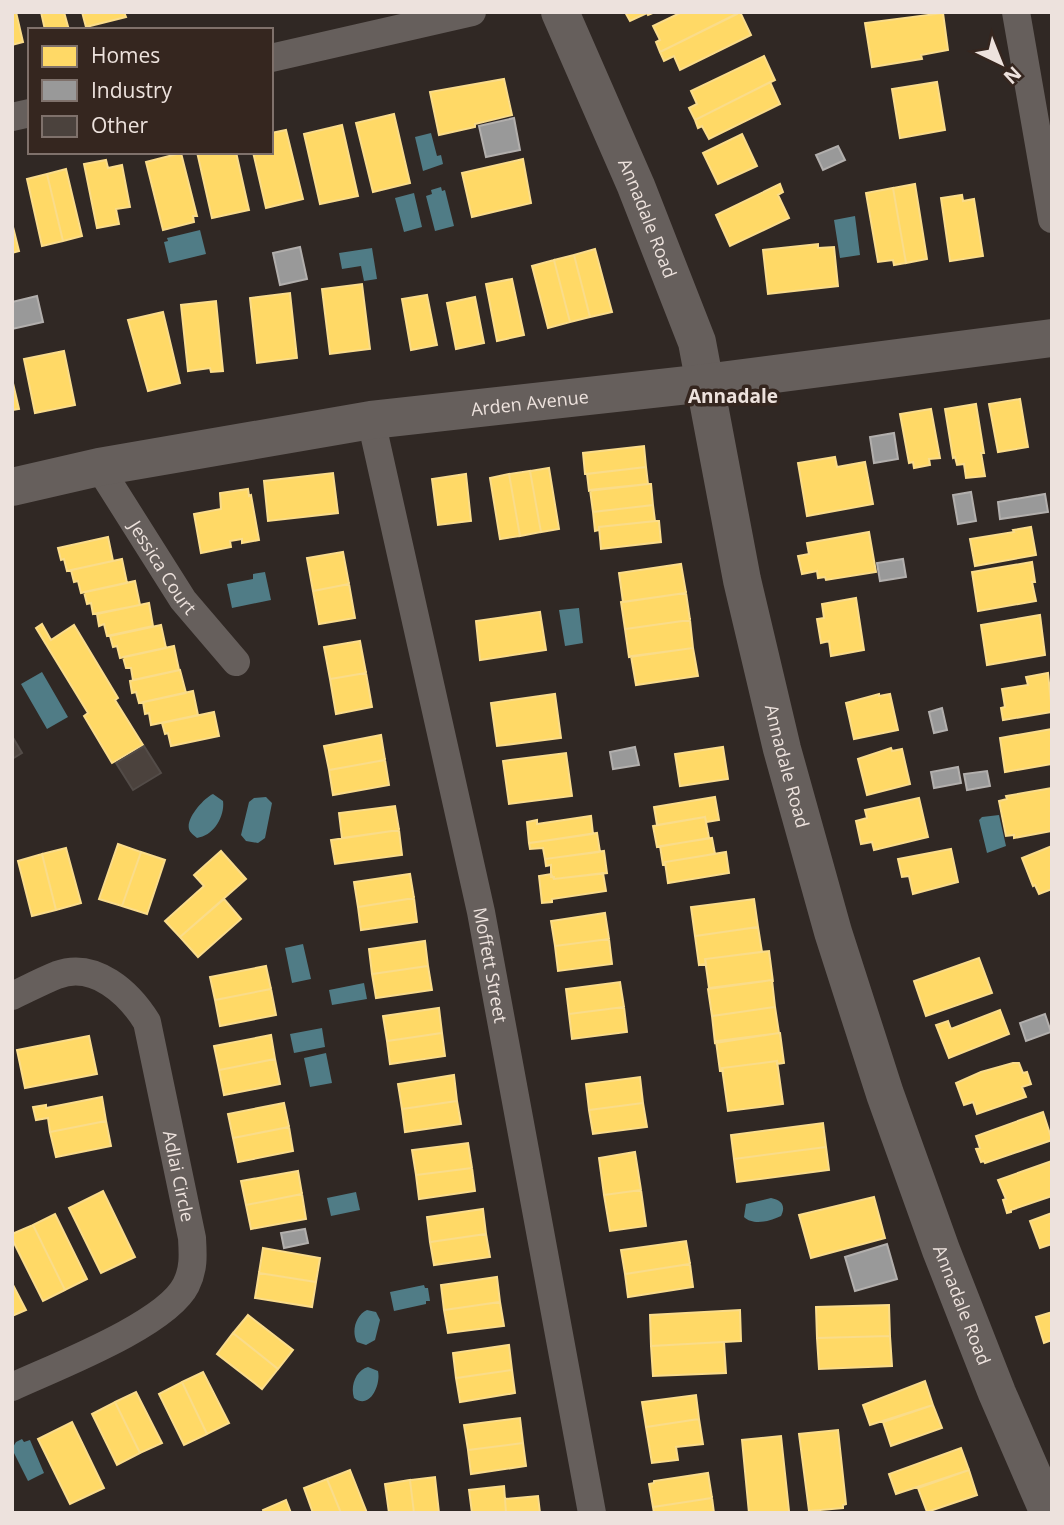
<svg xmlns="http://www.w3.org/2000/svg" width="1064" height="1525" font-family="'Open Sans',sans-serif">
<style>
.water{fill:#507c86}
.homes{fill:#ffd966;stroke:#fadc8a;stroke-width:2}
.industry{fill:#999;stroke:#b2afad;stroke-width:2}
.building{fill:#4b423d;stroke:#534c48;stroke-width:2}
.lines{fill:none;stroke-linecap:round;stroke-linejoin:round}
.street{stroke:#665f5c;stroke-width:28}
.secondary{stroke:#665f5c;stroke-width:38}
.labels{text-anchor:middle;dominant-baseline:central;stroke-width:7;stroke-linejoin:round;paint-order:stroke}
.street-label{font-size:18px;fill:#ede2dd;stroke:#35261f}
.neighbourhood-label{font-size:19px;font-weight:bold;fill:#ede2dd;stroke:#35261f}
</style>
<rect width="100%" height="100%" fill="#302824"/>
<path class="water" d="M 431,133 L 437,156 L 441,155 L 443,164 L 423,171 L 415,137 Z
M 441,187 L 442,191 L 445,190 L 454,226 L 435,231 L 426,196 L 432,194 L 431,190 Z
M 414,193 L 422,227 L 404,232 L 395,198 Z
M 855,216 L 860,255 L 840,258 L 834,220 Z
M 200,230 L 206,254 L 169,263 L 164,242 L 168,241 L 167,238 Z
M 372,248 L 377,279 L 364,281 L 361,266 L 342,269 L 339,253 Z
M 265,572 L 271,600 L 232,608 L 227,584 L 253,579 L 253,574 Z
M 579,608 L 583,643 L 565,646 L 559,610 Z
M 42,672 L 68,717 L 47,729 L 21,684 Z
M 213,794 L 223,801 C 225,816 214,836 197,838 C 194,835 190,833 189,829 C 186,818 204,798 213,794 Z
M 266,797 L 272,803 L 265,838 L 258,843 L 246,841 L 241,835 L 249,802 L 254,798 Z
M 999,815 L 1006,846 L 987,853 L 979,820 L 982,817 Z
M 303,944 L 311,979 L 292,983 L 285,948 Z
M 364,983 L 367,999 L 332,1005 L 329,990 Z
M 322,1028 L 325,1047 L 294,1053 L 290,1034 Z
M 326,1053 L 332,1083 L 310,1087 L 304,1058 Z
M 356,1192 L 360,1210 L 331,1216 L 327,1198 Z
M 771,1198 C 782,1200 786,1206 781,1216 C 771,1221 753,1226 744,1217 L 746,1204 Z
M 424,1285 L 425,1288 L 428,1288 L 430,1301 L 426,1301 L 426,1304 L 394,1311 L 390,1292 Z
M 367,1310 L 376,1312 L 380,1320 L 375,1340 L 366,1345 L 357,1342 C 351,1331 356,1315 367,1310 Z
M 368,1367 L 378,1371 C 381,1385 370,1410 354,1398 C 350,1386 356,1370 368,1367 Z
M 22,1439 L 24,1442 L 30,1440 L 44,1473 L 28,1481 L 12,1449 L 16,1442 Z"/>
<path class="homes" d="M 12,12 L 16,12 L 23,42 L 12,45 Z
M 41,12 L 64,12 L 69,30 L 45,30 Z
M 82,12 L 124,12 L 126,17 L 86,27 Z
M 625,12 L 655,12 L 648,15 L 647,13 L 630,21 Z
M 682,12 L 736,12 L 737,14 L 660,52 L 656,42 L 660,40 L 653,26 Z
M 740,12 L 751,35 L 680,70 L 674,56 L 664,61 L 660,52 Z
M 943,13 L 948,50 L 921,55 L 922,59 L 872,67 L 865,23 Z
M 764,56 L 775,80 L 695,120 L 689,108 L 697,104 L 691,91 Z
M 504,79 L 512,115 L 475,124 L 475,127 L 439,135 L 430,92 Z
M 770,82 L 780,104 L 709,139 L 702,126 L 698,128 L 695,120 Z
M 937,82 L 945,130 L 900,138 L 892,89 Z
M 394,114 L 410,183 L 373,192 L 356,123 Z
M 342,125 L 358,196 L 320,204 L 304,134 Z
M 286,130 L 303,199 L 266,208 L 253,152 L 271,152 L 271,133 Z
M 742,134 L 757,166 L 718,184 L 703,153 Z
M 197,152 L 236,152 L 249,210 L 212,218 Z
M 181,153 L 197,216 L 193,216 L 194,222 L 163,230 L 146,162 Z
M 523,159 L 531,203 L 472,217 L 462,173 Z
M 106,160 L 108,168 L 122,165 L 130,207 L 116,209 L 119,224 L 97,228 L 84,164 Z
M 66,169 L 82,236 L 63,241 L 47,174 Z
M 47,174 L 63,241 L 42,246 L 27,179 Z
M 780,184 L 783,192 L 778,195 L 789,218 L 730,246 L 716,215 Z
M 915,184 L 927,259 L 906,263 L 893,188 Z
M 893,188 L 906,263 L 894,265 L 893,260 L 878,262 L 866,193 Z
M 962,195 L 963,201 L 974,199 L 983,256 L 950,261 L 941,198 Z
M 12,223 L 19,251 L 12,253 Z
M 818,244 L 818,248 L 834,247 L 838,286 L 768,294 L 763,250 Z
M 595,249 L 612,312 L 590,317 L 574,255 Z
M 574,255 L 590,317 L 570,322 L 554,260 Z
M 554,260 L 570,322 L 548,328 L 532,266 Z
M 512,279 L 524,335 L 497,341 L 486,284 Z
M 362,284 L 370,349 L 330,354 L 322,289 Z
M 290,293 L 297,358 L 257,363 L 250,298 Z
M 427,295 L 437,345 L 411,350 L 402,299 Z
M 475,297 L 484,343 L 456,349 L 447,303 Z
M 216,301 L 223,371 L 211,372 L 210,368 L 188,371 L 181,305 Z
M 163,312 L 180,383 L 148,391 L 128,320 Z
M 64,351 L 75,405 L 35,413 L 24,359 Z
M 12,379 L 19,409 L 12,410 Z
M 1020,399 L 1028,447 L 998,452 L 989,404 Z
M 976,404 L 984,453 L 981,453 L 985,476 L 966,478 L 964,464 L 957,465 L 955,457 L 953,458 L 945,409 Z
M 931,409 L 940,458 L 929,459 L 930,465 L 914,468 L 913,462 L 909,463 L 900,414 Z
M 644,446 L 646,467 L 585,474 L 583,453 Z
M 835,457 L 837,467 L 865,462 L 873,504 L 807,516 L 798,463 Z
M 646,467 L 648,484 L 589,491 L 587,474 Z
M 549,468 L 559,529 L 541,532 L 530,471 Z
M 530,471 L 541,532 L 520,536 L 509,474 Z
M 333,473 L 338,513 L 268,521 L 264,481 Z
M 466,474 L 471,521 L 438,525 L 432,479 Z
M 509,474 L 520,536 L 500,539 L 490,478 Z
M 648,484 L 651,484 L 653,505 L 593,512 L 590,490 Z
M 248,489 L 249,496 L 251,495 L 259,540 L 242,543 L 242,539 L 230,541 L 231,547 L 201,553 L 194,514 L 221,509 L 220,493 Z
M 653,505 L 655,521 L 599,527 L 599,530 L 595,531 L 593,512 Z
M 655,521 L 659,521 L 661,542 L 601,549 L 599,527 Z
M 1031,527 L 1036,555 L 975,566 L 970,539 L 1014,532 L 1013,530 Z
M 869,532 L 876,572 L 826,580 L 825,577 L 818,578 L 817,571 L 802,574 L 798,556 L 809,554 L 807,543 Z
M 108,537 L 113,561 L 67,571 L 64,559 L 61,560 L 58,548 Z
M 343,552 L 349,584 L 313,591 L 307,558 Z
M 122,559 L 127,583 L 81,593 L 78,581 L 74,582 L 71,570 Z
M 1032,562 L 1035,582 L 1032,582 L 1036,601 L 978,611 L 972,572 Z
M 681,564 L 686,593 L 623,602 L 619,573 Z
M 135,581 L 140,605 L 93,614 L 91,603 L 87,604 L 84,592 Z
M 349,584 L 355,618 L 319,624 L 313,591 Z
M 686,593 L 690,620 L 625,629 L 621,602 Z
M 856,598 L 864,650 L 831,656 L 829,641 L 821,643 L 817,619 L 824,618 L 822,604 Z
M 149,603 L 153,626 L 107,636 L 104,624 L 99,626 L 97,614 Z
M 540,612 L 546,650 L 480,660 L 476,621 Z
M 1040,615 L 1045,655 L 987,665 L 981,625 Z
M 690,620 L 693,648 L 629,657 L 625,629 Z
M 42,624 L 51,640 L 74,625 L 118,698 L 115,700 L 143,745 L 112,763 L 84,716 L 88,713 L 36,628 Z
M 161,625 L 166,648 L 120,658 L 117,646 L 113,647 L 110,636 Z
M 360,641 L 366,673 L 330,679 L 324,647 Z
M 174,646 L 179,670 L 133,680 L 131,668 L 126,668 L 123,657 Z
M 693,648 L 698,676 L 636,685 L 631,656 Z
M 180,670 L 186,693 L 139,703 L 136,692 L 132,693 L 130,681 Z
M 366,673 L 372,707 L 336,714 L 330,679 Z
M 1048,673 L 1052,712 L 1003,720 L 1001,708 L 1005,707 L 1002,689 L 1028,685 L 1026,677 Z
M 193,691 L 198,715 L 151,725 L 149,713 L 145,714 L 143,702 Z
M 555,694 L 561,738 L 497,746 L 491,703 Z
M 879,694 L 879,696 L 890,694 L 898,730 L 854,739 L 846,703 Z
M 214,712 L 219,736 L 171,746 L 168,733 L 165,734 L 162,723 Z
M 1052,729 L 1052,764 L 1005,772 L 1000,738 Z
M 381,735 L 385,760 L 329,770 L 324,746 Z
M 723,747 L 728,779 L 680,786 L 675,754 Z
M 891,748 L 892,751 L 902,749 L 910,784 L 867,795 L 858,759 Z
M 566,753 L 572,796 L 509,804 L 503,761 Z
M 385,760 L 389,785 L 333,795 L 329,770 Z
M 1052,788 L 1052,831 L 1014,838 L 1014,835 L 1006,836 L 999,801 L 1007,799 L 1006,796 Z
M 715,797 L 719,820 L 706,822 L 705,817 L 657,825 L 654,807 Z
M 919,798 L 928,837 L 874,850 L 872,842 L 861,844 L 856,821 L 867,818 L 865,810 Z
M 395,806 L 399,830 L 342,838 L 339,813 Z
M 591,816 L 593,834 L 529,843 L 527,822 L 537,820 L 537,824 Z
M 705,817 L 709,838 L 657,847 L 653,826 Z
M 399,830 L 402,855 L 335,864 L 331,840 Z
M 597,833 L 600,852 L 545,859 L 543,848 L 530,849 L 529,843 Z
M 712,838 L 715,854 L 665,862 L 665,865 L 663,865 L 660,846 Z
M 118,844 L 141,852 L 122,906 L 99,899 Z
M 1052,846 L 1052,889 L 1039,894 L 1035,885 L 1033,886 L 1022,858 Z
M 66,848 L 81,903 L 56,910 L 42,854 Z
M 951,849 L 958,882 L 913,894 L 909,876 L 902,877 L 898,859 Z
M 221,851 L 246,879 L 180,937 L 165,921 L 204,886 L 194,875 Z
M 604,851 L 607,873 L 554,879 L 554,877 L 551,877 L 551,865 L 546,866 L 545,859 Z
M 141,852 L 165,860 L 147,914 L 122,906 Z
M 726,852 L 729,873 L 668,883 L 665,862 Z
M 42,854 L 56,910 L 32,916 L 18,861 Z
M 603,873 L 606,891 L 552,899 L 552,902 L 542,903 L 539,876 L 551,874 L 554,879 Z
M 410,874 L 414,898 L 358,907 L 354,882 Z
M 414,898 L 417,922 L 361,930 L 358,907 Z
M 224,899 L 241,919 L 198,957 L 180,937 Z
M 754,899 L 758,927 L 695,936 L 691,907 Z
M 605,913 L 609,939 L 555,946 L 551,921 Z
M 758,927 L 762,952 L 705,959 L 706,964 L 699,965 L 695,936 Z
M 609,939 L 612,964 L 558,971 L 555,946 Z
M 425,941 L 428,966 L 372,974 L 369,949 Z
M 769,951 L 773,982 L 772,980 L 709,988 L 705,959 Z
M 979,958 L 992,993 L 926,1016 L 914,981 Z
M 266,966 L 271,989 L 215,1000 L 210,977 Z
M 428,966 L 432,990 L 376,998 L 372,974 Z
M 772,980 L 775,1007 L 712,1016 L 708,989 Z
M 620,982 L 624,1007 L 569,1014 L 566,989 Z
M 271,989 L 276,1015 L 220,1026 L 215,1000 Z
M 624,1007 L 627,1032 L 572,1039 L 569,1014 Z
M 775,1007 L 779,1033 L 715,1043 L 712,1016 Z
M 439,1008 L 442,1033 L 387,1041 L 383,1016 Z
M 1000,1010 L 1009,1034 L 949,1058 L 936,1025 L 948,1021 L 951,1029 Z
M 442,1033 L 445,1056 L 390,1064 L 387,1041 Z
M 780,1033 L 784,1063 L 777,1064 L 777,1061 L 722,1068 L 723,1071 L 720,1071 L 716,1041 Z
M 271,1035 L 275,1059 L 219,1070 L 214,1046 Z
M 89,1036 L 97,1074 L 25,1088 L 17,1050 Z
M 275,1059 L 280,1084 L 224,1095 L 219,1070 Z
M 777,1061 L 783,1104 L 728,1111 L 722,1068 Z
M 1013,1063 L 1019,1063 L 1023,1073 L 1027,1072 L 1031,1084 L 1022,1087 L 1026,1097 L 977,1114 L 973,1102 L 964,1105 L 956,1083 L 981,1072 Z
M 454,1075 L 457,1101 L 402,1109 L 398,1084 Z
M 640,1077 L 643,1103 L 589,1110 L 586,1084 Z
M 102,1097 L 106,1121 L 50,1132 L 48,1118 L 36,1120 L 33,1107 L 46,1105 L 46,1108 Z
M 457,1101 L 461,1124 L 405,1132 L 402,1109 Z
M 284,1103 L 289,1127 L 233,1138 L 228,1114 Z
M 643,1103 L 647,1127 L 593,1134 L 589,1110 Z
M 1043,1112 L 1052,1140 L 985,1163 L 984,1161 L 981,1162 L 976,1149 L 980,1148 L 976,1136 Z
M 106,1121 L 111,1146 L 56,1157 L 50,1132 Z
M 823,1123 L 826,1147 L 734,1159 L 731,1135 Z
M 289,1127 L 293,1151 L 238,1162 L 233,1138 Z
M 468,1143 L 472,1168 L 416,1175 L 412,1150 Z
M 826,1147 L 829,1170 L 737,1182 L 734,1159 Z
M 635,1152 L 641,1190 L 604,1195 L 599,1158 Z
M 1052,1161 L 1052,1196 L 1011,1210 L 1011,1212 L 1007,1213 L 1003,1200 L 1006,1199 L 998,1180 Z
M 472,1168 L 475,1191 L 419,1199 L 416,1175 Z
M 298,1171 L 302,1194 L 246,1205 L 241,1181 Z
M 641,1190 L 646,1226 L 610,1231 L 604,1195 Z
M 103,1191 L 135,1257 L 101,1273 L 69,1208 Z
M 302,1194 L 306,1219 L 251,1229 L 246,1205 Z
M 874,1197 L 885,1238 L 811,1258 L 799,1215 Z
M 483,1209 L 486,1234 L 430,1242 L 427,1217 Z
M 1052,1213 L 1052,1244 L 1040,1248 L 1030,1221 Z
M 55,1214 L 87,1279 L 65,1290 L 33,1225 Z
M 33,1225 L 65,1290 L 43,1301 L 12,1239 L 12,1234 Z
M 486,1234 L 490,1257 L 434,1265 L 430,1242 Z
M 686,1241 L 690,1264 L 625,1274 L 621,1250 Z
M 263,1248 L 320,1258 L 316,1282 L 259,1273 Z
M 690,1264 L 693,1287 L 628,1297 L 625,1274 Z
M 259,1273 L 316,1282 L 312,1307 L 255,1298 Z
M 497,1277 L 500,1302 L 444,1310 L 441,1285 Z
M 12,1283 L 26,1310 L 12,1316 Z
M 500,1302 L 504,1326 L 448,1333 L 444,1310 Z
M 889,1305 L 890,1336 L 817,1338 L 816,1307 Z
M 740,1310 L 741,1341 L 651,1346 L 650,1315 Z
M 1052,1312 L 1052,1340 L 1044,1343 L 1036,1317 Z
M 248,1315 L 293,1350 L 278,1369 L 233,1333 Z
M 233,1333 L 278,1369 L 262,1389 L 217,1354 Z
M 890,1336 L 892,1366 L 819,1369 L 817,1338 Z
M 724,1342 L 726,1373 L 653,1376 L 651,1346 Z
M 509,1345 L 512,1370 L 456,1378 L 453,1353 Z
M 512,1370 L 515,1393 L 460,1402 L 456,1378 Z
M 203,1372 L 229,1423 L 207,1434 L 182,1382 Z
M 925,1381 L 933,1405 L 870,1425 L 863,1405 Z
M 182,1382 L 207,1434 L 184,1445 L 159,1394 Z
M 136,1392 L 162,1443 L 140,1453 L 115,1402 Z
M 696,1395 L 699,1419 L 646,1427 L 642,1402 Z
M 115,1402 L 140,1453 L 117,1465 L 92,1414 Z
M 933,1405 L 942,1428 L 891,1446 L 883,1422 Z
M 520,1418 L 523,1443 L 468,1450 L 464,1425 Z
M 699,1419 L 703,1444 L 676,1447 L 678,1460 L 652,1463 L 646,1427 Z
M 72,1422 L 104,1488 L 70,1504 L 38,1439 Z
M 838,1430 L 846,1504 L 843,1505 L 843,1508 L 809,1511 L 799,1434 Z
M 781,1436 L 789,1511 L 786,1513 L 749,1513 L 742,1440 Z
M 523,1443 L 526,1466 L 471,1474 L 468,1450 Z
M 961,1448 L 969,1470 L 896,1494 L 889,1474 Z
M 350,1470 L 367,1513 L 341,1513 L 327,1479 Z
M 969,1470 L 977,1495 L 927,1512 L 918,1488 Z
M 708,1473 L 712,1498 L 653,1507 L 649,1484 L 654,1483 L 654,1481 Z
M 435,1477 L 439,1513 L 414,1513 L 410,1480 Z
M 327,1479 L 341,1513 L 313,1513 L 304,1488 Z
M 410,1480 L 414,1513 L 389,1513 L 385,1484 Z
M 504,1486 L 506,1513 L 472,1513 L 469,1490 Z
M 538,1496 L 540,1513 L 506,1513 L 505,1499 Z
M 712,1498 L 714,1513 L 654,1513 L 653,1507 Z
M 286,1500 L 291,1513 L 264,1513 L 263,1510 Z"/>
<path class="industry" d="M 514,118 L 520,150 L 486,157 L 479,126 Z
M 838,146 L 845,160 L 823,170 L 816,155 Z
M 300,247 L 307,279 L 280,285 L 273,253 Z
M 37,296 L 43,322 L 12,329 L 12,302 Z
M 894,433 L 898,459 L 874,463 L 870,437 Z
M 971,492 L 976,521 L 958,524 L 953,495 Z
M 1045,494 L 1048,512 L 1000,519 L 998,502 Z
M 903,559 L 906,577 L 880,581 L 877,563 Z
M 942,708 L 947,730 L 934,733 L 929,712 Z
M 635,747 L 639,765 L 613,769 L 610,752 Z
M 958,767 L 961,783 L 934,788 L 931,772 Z
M 987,771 L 990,786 L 967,790 L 964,774 Z
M 1045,1014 L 1051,1032 L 1026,1041 L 1020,1023 Z
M 305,1229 L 308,1243 L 284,1248 L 281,1233 Z
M 887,1244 L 897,1279 L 855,1291 L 845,1257 Z"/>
<path class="building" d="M 12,736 L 22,753 L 12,759 Z
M 144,746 L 161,773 L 133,790 L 116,763 Z"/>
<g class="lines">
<g class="street">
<path d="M 1016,12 L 1052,219"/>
<path d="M 271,58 L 472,12"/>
<path d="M 12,117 L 30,113"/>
<path id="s1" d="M 371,420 L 481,912 L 592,1513"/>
<path id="s2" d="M 99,467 L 183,600 L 236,662"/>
<path id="s3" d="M 12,996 C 27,989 42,981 57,975 C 95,961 129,993 147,1022 L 192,1238 C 193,1255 194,1269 186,1285 C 166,1325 55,1367 12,1387"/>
</g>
<g class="secondary">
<path id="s4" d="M 560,12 L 636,186 L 697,342 L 742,580 L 782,749 L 833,932 L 885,1094 L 941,1250 L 997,1393 L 1049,1513"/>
<path id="s5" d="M 12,487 L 99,467 L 371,420 L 706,383 L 1052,338"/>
</g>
</g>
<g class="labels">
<g class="street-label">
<text stroke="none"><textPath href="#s4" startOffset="224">Annadale Road</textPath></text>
<text stroke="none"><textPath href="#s5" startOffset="525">Arden Avenue</textPath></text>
<text stroke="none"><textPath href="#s2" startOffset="119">Jessica Court</textPath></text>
<text stroke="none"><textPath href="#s4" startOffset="791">Annadale Road</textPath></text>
<text stroke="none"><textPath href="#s1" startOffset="558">Moffett Street</textPath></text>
<text stroke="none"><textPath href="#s3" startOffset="317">Adlai Circle</textPath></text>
<text stroke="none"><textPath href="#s4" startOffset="1358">Annadale Road</textPath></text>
</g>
<g class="neighbourhood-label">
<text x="733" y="396">Annadale</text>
</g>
</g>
<rect width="1064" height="1525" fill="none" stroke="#ede2dd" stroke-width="28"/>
<rect x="28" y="28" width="245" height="126" fill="#35261f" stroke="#7f716b" stroke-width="2"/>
<rect x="42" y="46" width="35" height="21" fill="#ffd966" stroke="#7f716b" stroke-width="2"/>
<text x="91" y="63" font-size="21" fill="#ede2dd">Homes</text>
<rect x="42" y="80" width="35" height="21" fill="#999999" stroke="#7f716b" stroke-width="2"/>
<text x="91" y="98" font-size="21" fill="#ede2dd">Industry</text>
<rect x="42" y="116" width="35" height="21" fill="#4b423d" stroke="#7f716b" stroke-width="2"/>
<text x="91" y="133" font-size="21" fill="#ede2dd">Other</text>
<g transform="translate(1001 63) rotate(137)" stroke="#35261f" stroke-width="5" paint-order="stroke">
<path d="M0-5L12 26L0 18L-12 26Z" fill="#ede2dd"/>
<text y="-10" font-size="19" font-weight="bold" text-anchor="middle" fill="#ede2dd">N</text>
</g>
</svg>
